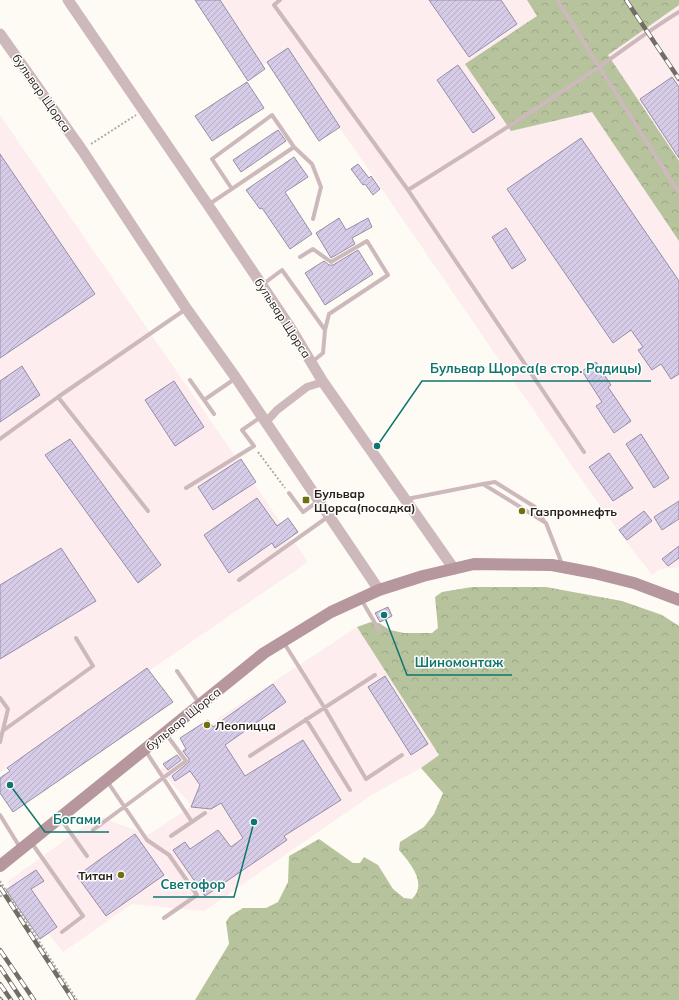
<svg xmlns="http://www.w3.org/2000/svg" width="679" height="1000" font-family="Mulish,sans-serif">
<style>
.industrial{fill:#fdedee}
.forest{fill:url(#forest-crowns)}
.building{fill:url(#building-hatch);stroke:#978da7}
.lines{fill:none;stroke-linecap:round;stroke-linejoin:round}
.path{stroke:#b0aba4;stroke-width:2;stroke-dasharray:2 2;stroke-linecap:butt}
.service{stroke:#cdb8bc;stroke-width:4}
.minor{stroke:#cdb8bc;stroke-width:8}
.tertiary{stroke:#cdb8bc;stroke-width:11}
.secondary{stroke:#b6979d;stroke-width:12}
.rail-casing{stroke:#726e65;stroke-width:4.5}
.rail{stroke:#fff;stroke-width:3;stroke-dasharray:9;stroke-linecap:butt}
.poi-dot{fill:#716f10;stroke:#fff;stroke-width:1.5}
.labels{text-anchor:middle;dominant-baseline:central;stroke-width:3;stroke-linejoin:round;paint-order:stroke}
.street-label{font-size:12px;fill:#282218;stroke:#fff}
.poi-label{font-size:12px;font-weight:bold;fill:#282218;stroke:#fff;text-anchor:start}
.leader{fill:none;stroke:#0f766e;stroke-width:1.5}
.callout-dot{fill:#0f766e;stroke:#fff;stroke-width:1.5}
.callout-label{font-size:13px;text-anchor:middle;font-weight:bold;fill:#0f766e;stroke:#fff;stroke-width:3;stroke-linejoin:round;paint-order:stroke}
</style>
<defs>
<pattern id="forest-crowns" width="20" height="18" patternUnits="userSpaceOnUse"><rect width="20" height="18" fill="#b6c39c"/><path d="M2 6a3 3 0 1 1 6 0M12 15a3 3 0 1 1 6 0" fill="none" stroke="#9ca786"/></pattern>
<pattern id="building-hatch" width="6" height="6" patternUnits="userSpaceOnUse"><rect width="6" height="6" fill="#d6cce8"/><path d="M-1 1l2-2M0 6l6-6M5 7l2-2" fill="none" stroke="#b8afc6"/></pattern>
</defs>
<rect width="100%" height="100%" fill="#fefbf5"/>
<path class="industrial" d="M 195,0 L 679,0 L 679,567 L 660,569 L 652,575 L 624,539 L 572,466 L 340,128 L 319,141 L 267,62 L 263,65 L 265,69 L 248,81 Z
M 0,115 L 308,562 L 0,773 Z
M 357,627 L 439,755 L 421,768 L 373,794 L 204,911 L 132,904 L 63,952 L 7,882 L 98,816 L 148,835 L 192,806 L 160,770 L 220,717 Z"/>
<path class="forest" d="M 527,0 L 679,0 L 679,5 L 608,55 L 679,161 L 679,241 L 592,112 L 511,131 L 465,64 L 537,16 Z
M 472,587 L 546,587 L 622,601 L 662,615 L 679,626 L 679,1000 L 195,1000 L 229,944 L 226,922 L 230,916 L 243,908 L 266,908 L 278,902 L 288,882 L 289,856 L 319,839 L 353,863 L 360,863 L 364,857 L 378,865 L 393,889 L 404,898 L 412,899 C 428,883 410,863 399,850 L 400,842 L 424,827 L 434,814 L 443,793 L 421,768 L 439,755 L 357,627 L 371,622 L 379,623 L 390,630 L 404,633 L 432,633 L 438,628 L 435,597 L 442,592 Z"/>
<path class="building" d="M 195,0 L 220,0 L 265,69 L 248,81 Z
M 429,0 L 501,0 L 517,24 L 469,57 Z
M 288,48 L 340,127 L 319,141 L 267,62 Z
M 458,65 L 495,118 L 473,133 L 437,80 Z
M 672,77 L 679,87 L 679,158 L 640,99 Z
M 247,82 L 264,108 L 212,141 L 195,116 Z
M 278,130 L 286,141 L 241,172 L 233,160 Z
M 581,138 L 679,281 L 679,374 L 671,379 L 661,364 L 652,370 L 638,350 L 643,347 L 631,330 L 613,343 L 507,189 Z
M 0,154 L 95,294 L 0,358 Z
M 294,157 L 308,177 L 285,192 L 312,234 L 290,249 L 262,208 L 260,209 L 246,190 Z
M 358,164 L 369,178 L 371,176 L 380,189 L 373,195 L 365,184 L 363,185 L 351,169 Z
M 339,218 L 346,230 L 368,218 L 372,227 L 352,238 L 355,244 L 331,258 L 316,233 Z
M 506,228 L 526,260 L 512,269 L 492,237 Z
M 358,250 L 373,274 L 325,305 L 305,273 L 324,261 L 329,265 L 333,265 Z
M 596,362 L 611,385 L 608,387 L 631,421 L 614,433 L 596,406 L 602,402 L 582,371 Z
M 22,366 L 40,395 L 0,422 L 0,381 Z
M 174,381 L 204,427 L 175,446 L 145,400 Z
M 641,434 L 669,478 L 654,488 L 626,444 Z
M 70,439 L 161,565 L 138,583 L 45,455 Z
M 609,453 L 633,488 L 613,501 L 589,467 Z
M 241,459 L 256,482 L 213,510 L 198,487 Z
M 257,498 L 277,526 L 288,518 L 298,532 L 275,548 L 272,543 L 229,573 L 204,535 Z
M 679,501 L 679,519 L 662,530 L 654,517 Z
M 644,511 L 652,521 L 627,540 L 619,530 Z
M 679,546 L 679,558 L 668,566 L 662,559 Z
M 61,548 L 96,601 L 0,659 L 0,585 Z
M 388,607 L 392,616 L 380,622 L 375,613 Z
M 147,668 L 173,702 L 13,812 L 0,793 L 0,778 L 10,771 L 7,768 Z
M 385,676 L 428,744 L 411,755 L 368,687 Z
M 273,684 L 286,702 L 225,745 L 245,776 L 303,740 L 341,800 L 284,836 L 287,840 L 205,896 L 173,850 L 185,842 L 190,849 L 218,830 L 231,847 L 243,838 L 221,803 L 211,809 L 191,807 L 200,785 L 190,771 L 175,781 L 172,776 L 189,762 L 189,759 L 183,751 L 186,749 L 180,738 L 208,720 L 213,727 Z
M 177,755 L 181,760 L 168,770 L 163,764 Z
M 135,834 L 164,875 L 106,916 L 77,876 Z
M 36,870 L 44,881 L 31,889 L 57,927 L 40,939 L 6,890 Z"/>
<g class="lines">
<path class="path" d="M 91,144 L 136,115
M 258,452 L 285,488
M 0,881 L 77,1000
M 0,896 L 11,898"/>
<path class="service" d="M 280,0 L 274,5 L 408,190 L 584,452
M 557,0 L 679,193
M 232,189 L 212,159 L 272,115 L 294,147 L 312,164 L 321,187 L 313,219
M 408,190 C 472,150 536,109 599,67 C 626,48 651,29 679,12
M 208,205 L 294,147
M 300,257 L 313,249 L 331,262 L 367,241 L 388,275 L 329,314 L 325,330 L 323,353 L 312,362
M 262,285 L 282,270 L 325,330
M 190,380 L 214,414
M 58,397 L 148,511
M 204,400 L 236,378
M 0,439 L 58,397 L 186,309
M 483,484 L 495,482 L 535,507 L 544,521
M 186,488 L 254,446 L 242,430 L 261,417
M 289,493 L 303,512 L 317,502
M 407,499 L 483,484 L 546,523 L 562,564
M 239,580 L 329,516
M 361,599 L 379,630
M 284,643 L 324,707 L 366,779 L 402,755
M 177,671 L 199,703
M 0,698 L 8,709 L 0,742
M 306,719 L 350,790
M 4,730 L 93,666 L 76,638
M 145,750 L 192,822
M 250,756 L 375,675
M 107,781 L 147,840 L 169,855 L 197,895 L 164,918
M 0,815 L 21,849
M 60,818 L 87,856
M 93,830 L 186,761 L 166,734
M 171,836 L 205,813
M 31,842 L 83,916 L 62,932"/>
<path class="minor" d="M 266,422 L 277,410 L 307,387 L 323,382"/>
<path class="tertiary" d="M 68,0 L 208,205 L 290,327 L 323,382 L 454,569
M 0,34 L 82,150 L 186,308 L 236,378 L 379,590"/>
<path class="secondary" d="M 0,866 L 264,653 L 331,612 L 379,590 L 423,576 L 474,564 L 552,565 L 594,573 L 634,583 L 679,600"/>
<defs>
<path id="rail" d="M 626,0 L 679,79
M 0,887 L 73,1000
M 0,950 L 34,1000
M 0,967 L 22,1000
M 0,984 L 11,1000
M 0,999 L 1,1000"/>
</defs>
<use href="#rail" class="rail-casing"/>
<use href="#rail" class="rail"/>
</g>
<g class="poi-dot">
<rect x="302" y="496" width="8" height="8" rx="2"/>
<circle cx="522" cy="511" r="4"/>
<circle cx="207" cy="725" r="4"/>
<circle cx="121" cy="875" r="4"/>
</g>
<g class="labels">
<g class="street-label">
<text transform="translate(42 93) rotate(55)">бульвар Щорса</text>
<text transform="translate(283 318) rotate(57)">бульвар Щорса</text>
<text transform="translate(183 719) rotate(-39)">бульвар Щорса</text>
</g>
<g class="poi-label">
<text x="314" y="493">Бульвар<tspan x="314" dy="14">Щорса(посадка)</tspan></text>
<text x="530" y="511">Газпромнефть</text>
<text x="215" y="725">Леопицца</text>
<text x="113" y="875" text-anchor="end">Титан</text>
</g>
</g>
<path class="leader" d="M377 446L422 381H651M384 615L407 675H512M10 785L45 832H109M254 822L234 897H153"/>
<g class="callout-dot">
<circle cx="377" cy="446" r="4"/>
<circle cx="384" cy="615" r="4"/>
<circle cx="10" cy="785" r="4"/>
<circle cx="254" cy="822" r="4"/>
</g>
<g class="callout-label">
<text x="536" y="373">Бульвар Щорса(в стор. Радицы)</text>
<text x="459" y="667">Шиномонтаж</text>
<text x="77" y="824">Богами</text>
<text x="193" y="889">Светофор</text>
</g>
</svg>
